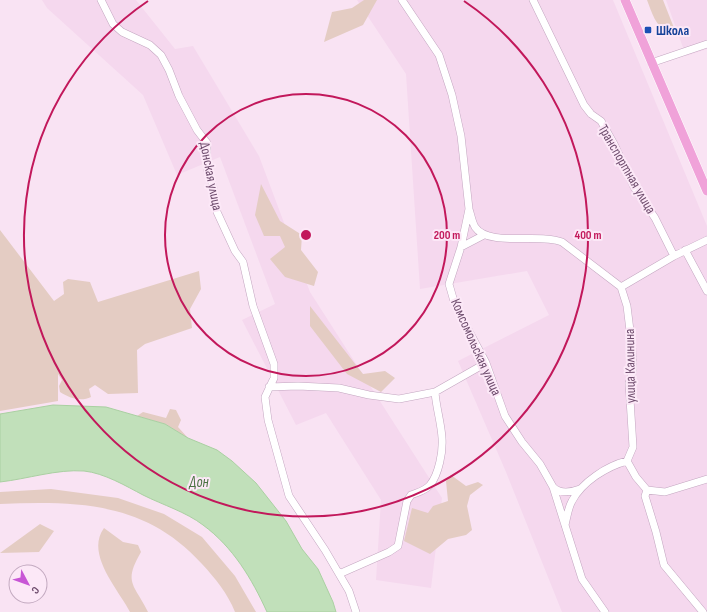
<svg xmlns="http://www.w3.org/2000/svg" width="707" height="612" font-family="'Sofia Sans Condensed',sans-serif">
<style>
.residential{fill:#f5d8ee}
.green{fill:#e4ccc3}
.water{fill:#c1e0ba;stroke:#aad0a2}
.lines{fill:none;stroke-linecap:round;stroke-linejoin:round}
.minor-casing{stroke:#c3a6c0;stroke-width:8}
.major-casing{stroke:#fff;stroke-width:10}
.minor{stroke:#fff;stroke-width:7}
.major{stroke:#f0a2d9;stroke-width:9}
.ring{fill:none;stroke:#c2185b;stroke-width:2}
.transit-dot{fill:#1a4fb4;stroke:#fce8f7;stroke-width:1.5}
.labels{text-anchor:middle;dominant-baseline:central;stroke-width:4;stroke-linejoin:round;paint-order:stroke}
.transit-label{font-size:14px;font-weight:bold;fill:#164399;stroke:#fce8f7;text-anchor:start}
.street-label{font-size:14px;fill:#6e4c6d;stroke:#fce8f7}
.water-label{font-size:15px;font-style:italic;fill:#4a7242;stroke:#fce8f7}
.centre{fill:#c2185b;stroke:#fce8f7;stroke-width:2}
.ring-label{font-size:12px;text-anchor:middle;font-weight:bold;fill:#c2185b;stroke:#fce8f7;stroke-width:4;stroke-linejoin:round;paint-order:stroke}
</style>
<rect width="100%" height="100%" fill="#f9e3f3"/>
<path class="residential" d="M 42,0 L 136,0 L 175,49 L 193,46 L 259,156 L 310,292 L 442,498 L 431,588 L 376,580 L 381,500 L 326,413 L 296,425 L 242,320 L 275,304 L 220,157 L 177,175 L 143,95 L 47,8 Z
M 357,0 L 613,0 L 707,226 L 707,612 L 562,612 L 506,472 L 458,361 L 549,315 L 527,271 L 420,289 L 406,74 Z
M 666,0 L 707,0 L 707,49 L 686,56 Z"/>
<path class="green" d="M 364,0 L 377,0 L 363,25 L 324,42 L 332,12 L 352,8 Z
M 647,0 L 663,0 L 674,28 L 673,31 L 668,33 C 655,25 652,13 647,0 Z
M 261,184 L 280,221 L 302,235 L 301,250 L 318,272 L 314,286 L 285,277 L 270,259 L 285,247 L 280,236 L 264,236 L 255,215 Z
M 0,230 L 54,301 L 64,294 L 63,282 L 68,279 L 90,282 L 98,302 L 199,271 L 201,289 L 190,309 L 192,328 L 145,344 L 137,350 L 138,393 L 108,394 L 95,385 L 89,389 L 91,397 C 81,402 69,398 60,392 L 59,386 L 62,380 L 58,374 L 58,401 L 0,411 Z
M 310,306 L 363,374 L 385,371 L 395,378 L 381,392 L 347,374 L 310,326 Z
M 170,409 L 176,410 L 181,420 L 178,427 L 188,438 L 165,424 L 137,416 L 143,412 L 166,418 Z
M 451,475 L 466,486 L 478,482 L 483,485 L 470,495 L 467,506 L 472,530 L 466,535 L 448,539 L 430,554 L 404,541 L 412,508 L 428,513 L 433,506 L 448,501 L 446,481 Z
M 51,489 L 118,498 L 164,514 L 202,537 L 235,576 L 256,612 L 235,612 C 228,594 215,578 202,564 C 146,502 79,501 0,504 L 0,492 Z
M 40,524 L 54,531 L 39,552 L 0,553 Z
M 104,528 L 123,542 L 138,545 L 141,552 C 123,583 134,584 148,612 L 130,612 C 118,589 85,554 104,528 Z"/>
<path class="water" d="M 53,405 L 106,407 L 165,424 L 188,438 L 217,450 L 232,461 L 256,483 L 286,521 L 302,549 L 318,569 L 333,602 L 336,612 L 267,612 C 252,579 233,547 203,525 C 186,512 163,505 143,495 C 126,486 104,473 84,471 C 57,469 27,479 0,482 L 0,414 Z"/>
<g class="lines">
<defs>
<path id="minor" d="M 101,0 L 113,24 L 122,32 L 150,45 L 161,55 L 169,70 L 179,96 L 197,130 L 207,143 L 207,169 L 213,186 L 217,212 L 235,251 L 243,262 L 253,306 L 274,364 L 274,378 L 265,397 L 268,420 L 289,496 L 325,550 L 349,591 L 356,612
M 402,0 L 439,55 L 452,95 L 461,136 L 469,209 L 461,247 L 449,284 L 455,305 L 486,363 L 505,416 L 522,442 L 540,464 L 553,487 L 582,579 L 605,612
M 533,0 L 584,105 L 591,114 L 601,121 L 614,144 L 634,187 L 655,218 L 674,256
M 651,63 L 707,44
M 469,209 C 471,215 472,222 475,227 C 488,247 540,233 562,242 L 621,287 L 627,306 L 632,347 L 633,371 L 629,383 L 633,447 L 627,461
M 461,247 L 484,235
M 685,250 L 707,291
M 621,287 L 674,256 L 707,240
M 269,387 L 298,386 L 339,388 L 369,395 L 399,399 L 435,392 L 486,363
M 553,487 C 560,494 572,492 580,489
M 647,490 L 645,496 L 656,532 L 664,565 L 703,612
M 565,525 C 567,517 568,508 572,501 C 582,482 607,466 627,461 L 636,477 L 647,490 L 665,492 L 707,479
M 339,574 L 389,552 L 398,546 L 407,501 L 411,495 C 418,492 425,491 430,485 C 439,474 443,451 442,438 C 441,422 436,407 435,392"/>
<path id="major" d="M 625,0 L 707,191"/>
</defs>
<use href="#minor" class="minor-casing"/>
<use href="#major" class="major-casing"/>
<use href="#minor" class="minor"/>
<use href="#major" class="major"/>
</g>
<g class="ring">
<circle cx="306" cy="235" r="141"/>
<path d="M464 1A282 282 0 1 1 148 1"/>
</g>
<rect class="transit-dot" x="644" y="26" width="8" height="8" rx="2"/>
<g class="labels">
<g class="transit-label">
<text x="656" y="30">Школа</text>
</g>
<g class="street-label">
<text transform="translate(627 169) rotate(60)">Транспортная улица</text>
<text transform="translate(211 176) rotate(79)">Донская улица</text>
<text transform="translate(476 347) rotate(66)">Комсомольская улица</text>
<text transform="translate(630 366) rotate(-91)">улица Калинина</text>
</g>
<g class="water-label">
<text x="199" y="482">Дон</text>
</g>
</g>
<circle cx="306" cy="235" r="6" class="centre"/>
<g class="ring-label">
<text x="447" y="239">200 m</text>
<text x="588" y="239">400 m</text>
</g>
<g transform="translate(28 584) rotate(131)"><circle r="19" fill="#fce8f7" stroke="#c3aac0"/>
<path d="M0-3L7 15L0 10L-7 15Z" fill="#c856d5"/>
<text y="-6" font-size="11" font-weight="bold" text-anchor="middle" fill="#6e4c6d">С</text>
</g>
</svg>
